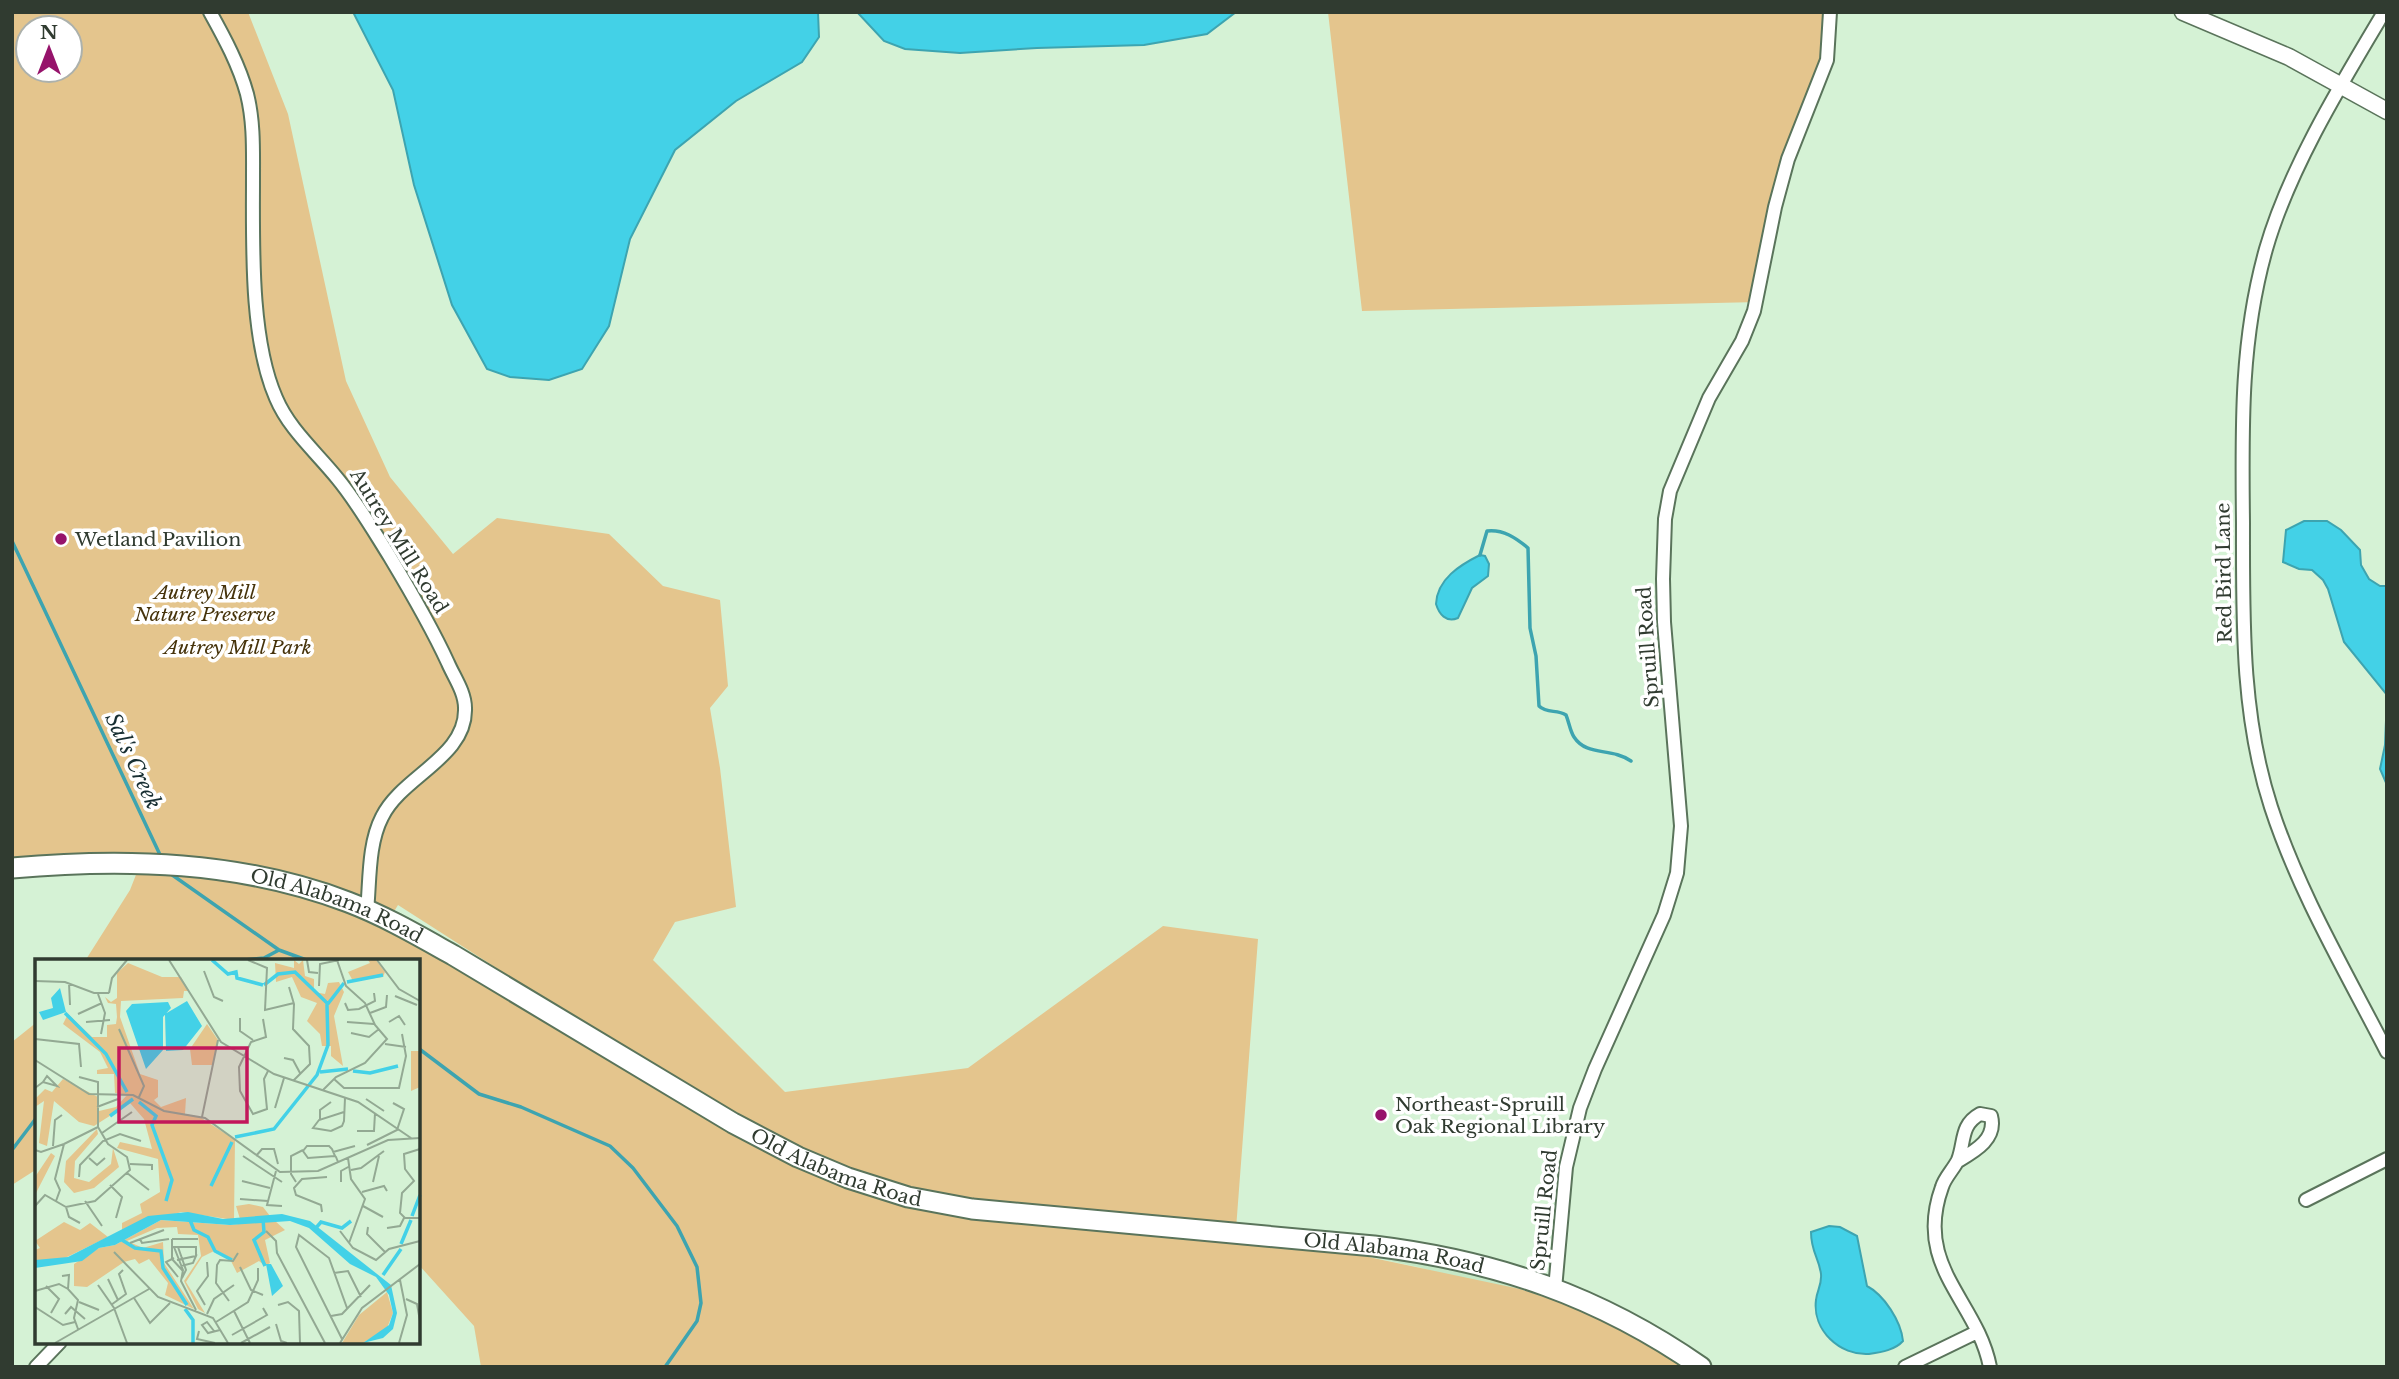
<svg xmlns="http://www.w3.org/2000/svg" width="2399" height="1379" font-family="'Libre Baskerville',serif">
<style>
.built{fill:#c5e8c6}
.green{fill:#e4c58d;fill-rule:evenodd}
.water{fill:#43d1e7;stroke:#3da4b0;stroke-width:2}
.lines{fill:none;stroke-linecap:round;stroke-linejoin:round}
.stream{stroke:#3da4b0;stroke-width:3.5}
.minor-casing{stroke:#5a745b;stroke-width:16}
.tertiary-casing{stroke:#5a745b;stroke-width:19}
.secondary-casing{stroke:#5a745b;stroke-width:23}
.minor{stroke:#fff;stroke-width:12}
.tertiary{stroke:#fff;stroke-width:16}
.secondary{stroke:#fff;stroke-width:19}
.poi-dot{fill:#96136b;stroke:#fff;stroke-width:2.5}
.labels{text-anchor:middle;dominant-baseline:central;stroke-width:7;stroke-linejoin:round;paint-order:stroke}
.poi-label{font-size:19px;fill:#303b30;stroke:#fff;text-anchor:start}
.street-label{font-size:19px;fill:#303b30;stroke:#fff}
.park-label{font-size:19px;font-style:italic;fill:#46330b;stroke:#fff}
.water-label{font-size:21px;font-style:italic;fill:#172e32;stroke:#fff}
.inset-river{fill:none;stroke:#43d1e7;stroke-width:3.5}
.inset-road{fill:none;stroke:#93a993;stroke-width:2}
.view{fill:#c2185b;fill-opacity:0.15;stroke:#c2185b;stroke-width:3.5}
.inset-edge{fill:none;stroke:#303b30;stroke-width:3.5}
</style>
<rect width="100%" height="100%" fill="#d5f2d5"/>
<path class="built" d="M 1353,1253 L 1411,1255 L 1561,1284 L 1648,1332 L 1418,1267 Z"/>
<path class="green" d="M 12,12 L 248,12 L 288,114 L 346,381 L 390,477 L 453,554 L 497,518 L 609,534 L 663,586 L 720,600 L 728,686 L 710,708 L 720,768 L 736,907 L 675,922 L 653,960 L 785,1092 L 968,1068 L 1163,926 L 1258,939 L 1236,1229 L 1520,1289 L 1648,1332 L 1703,1367 L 481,1367 L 474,1326 L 418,1264 L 418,961 L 85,961 L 130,890 L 141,862 L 12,863 ZM 28,28 L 70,28 L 70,70 L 28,70 ZM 398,905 L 534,992 L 390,918 Z
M 1328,12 L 1832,12 L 1830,73 L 1782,184 L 1759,302 L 1362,311 Z
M 37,1022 L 37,1169 L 12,1185 L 12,1042 Z"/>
<path class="water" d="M 353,12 L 818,12 L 819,37 L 802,62 L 736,101 L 675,150 L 630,239 L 609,326 L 582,369 L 549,380 L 510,377 L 487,369 L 452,305 L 414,185 L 393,90 Z
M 857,12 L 1236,12 L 1207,34 L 1144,45 L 1037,48 L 960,53 L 905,49 L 884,41 Z
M 2304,521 L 2327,521 L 2341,530 L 2360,550 L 2361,565 L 2369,579 L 2380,586 L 2387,586 L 2387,695 L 2344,642 L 2328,589 L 2323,580 L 2312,570 L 2299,569 L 2283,562 L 2286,530 Z
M 1480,555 L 1485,556 L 1489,564 L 1488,576 L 1472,588 L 1458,618 C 1446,623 1439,614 1436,604 C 1437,579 1460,565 1480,555 Z
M 2387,696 L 2387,785 L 2380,769 L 2385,745 Z
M 1829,1226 L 1840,1227 L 1857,1236 L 1867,1286 C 1884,1295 1901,1321 1903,1341 C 1895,1350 1882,1352 1869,1354 C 1840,1356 1812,1330 1816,1300 C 1817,1290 1822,1285 1821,1274 C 1819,1258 1811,1252 1811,1232 Z"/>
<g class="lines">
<path class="stream" d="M 12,541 L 162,859
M 1480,555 L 1487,531 C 1503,529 1516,538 1528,548 L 1530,628 L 1536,656 L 1539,706 C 1547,714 1557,709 1566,715 C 1569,722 1570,731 1574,737 C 1587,757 1611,747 1631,761
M 168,872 L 279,950 L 309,961
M 236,961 L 264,958 L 279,950
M 418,1048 L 479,1094 L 521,1107 L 610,1146 L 633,1168 L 677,1226 L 697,1267 L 701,1303 L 697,1321 L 665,1367
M 12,1150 L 37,1117"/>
<defs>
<path id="minor" d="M 210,12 C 225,39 239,65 247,94 C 254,122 253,150 253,178 C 253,244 250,339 276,398 C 289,429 316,452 337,478 C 357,502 373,530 390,557 C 411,592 431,626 448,663 C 454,677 465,692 465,708 C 467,757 402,776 382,817 C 368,844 370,881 367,911
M 2384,12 C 2341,84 2289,169 2266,249 C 2240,341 2242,429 2243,523 C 2243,619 2241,715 2271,807 C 2299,893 2346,972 2387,1052
M 1958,1161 C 1975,1151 1997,1139 1991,1116 L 1980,1114 C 1960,1125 1965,1142 1958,1160 C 1953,1170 1945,1177 1942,1187 C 1913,1267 1977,1300 1990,1367
M 2306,1200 L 2387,1159
M 1555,1289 L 1566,1167 L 1580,1108 L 1595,1069 L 1664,915 L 1677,873 L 1681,826 L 1664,622 L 1663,579 L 1665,519 L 1670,491 L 1709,398 L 1742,341 L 1754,311 L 1775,207 L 1788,159 L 1827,60 L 1830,12
M 36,1367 L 60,1342
M 1905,1367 L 1977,1332"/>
<path id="tertiary" d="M 2183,12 L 2289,57 L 2387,111"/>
<g id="secondary">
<path id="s1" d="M 12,868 C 125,858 241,861 348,902 C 385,916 419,936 453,955 L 733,1123 L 798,1157 L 848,1178 L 908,1197 L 972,1209 L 1374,1246 C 1496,1261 1599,1296 1701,1367"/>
</g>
</defs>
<use href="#minor" class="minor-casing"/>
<use href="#tertiary" class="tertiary-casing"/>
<use href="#secondary" class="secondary-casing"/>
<use href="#minor" class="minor"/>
<use href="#tertiary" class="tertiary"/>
<use href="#secondary" class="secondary"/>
</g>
<g class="poi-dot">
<circle cx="61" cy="539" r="7"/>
<circle cx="1381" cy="1115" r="7"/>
</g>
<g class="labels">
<g class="poi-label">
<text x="75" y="539">Wetland Pavilion</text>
<text x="1395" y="1104">Northeast-Spruill<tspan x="1395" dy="22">Oak Regional Library</tspan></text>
</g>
<g class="street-label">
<text transform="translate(399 541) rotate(58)">Autrey Mill Road</text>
<text transform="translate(2224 573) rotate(-91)">Red Bird Lane</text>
<text transform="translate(1648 647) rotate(-94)">Spruill Road</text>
<text stroke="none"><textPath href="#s1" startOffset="331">Old Alabama Road</textPath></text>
<text stroke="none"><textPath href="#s1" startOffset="898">Old Alabama Road</textPath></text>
<text transform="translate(1544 1210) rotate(-84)">Spruill Road</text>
<text stroke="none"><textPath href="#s1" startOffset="1465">Old Alabama Road</textPath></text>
</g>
<g class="park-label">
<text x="205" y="592">Autrey Mill<tspan x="205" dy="22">Nature Preserve</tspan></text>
<text x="238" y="647">Autrey Mill Park</text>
</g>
<g class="water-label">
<text transform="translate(133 761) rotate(65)">Sal's Creek</text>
</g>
</g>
<g transform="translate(35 959)">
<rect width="385" height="385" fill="#d5f2d5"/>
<path d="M 259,1 L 264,5 L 268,1 L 270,17 L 279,20 L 279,33 L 290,35 L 293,24 L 304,23 L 309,33 L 299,57 L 308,107 L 296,97 L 296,87 L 287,87 L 285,75 L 272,62 L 282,44 L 266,38 L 257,18 L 241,23 L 240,4 L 259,9 ZM 333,1 L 341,1 L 350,13 L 348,18 L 318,22 L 313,13 L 335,4 ZM 93,4 L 127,18 L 146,18 L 154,32 L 149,32 L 148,39 L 86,42 L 85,58 L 105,115 L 123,121 L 123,138 L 119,141 L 126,148 L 151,139 L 150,155 L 165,158 L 200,181 L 199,261 L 146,253 L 87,273 L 87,264 L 107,254 L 105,245 L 125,233 L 123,200 L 82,189 L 85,183 L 117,190 L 109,160 L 95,144 L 59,167 L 44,163 L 19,142 L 12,187 L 4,184 L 9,142 L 0,148 L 0,140 L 10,130 L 17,133 L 28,120 L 63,138 L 64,152 L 81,148 L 92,136 L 80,134 L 79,115 L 62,115 L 62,111 L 73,109 L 65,93 L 28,65 L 33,55 L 57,78 L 72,78 L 72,66 L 81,65 L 82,58 L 81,45 L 73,44 L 70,38 L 76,43 L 82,39 L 82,14 ZM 172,65 L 183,81 L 178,106 L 157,106 L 155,90 ZM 376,92 L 385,92 L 385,128 L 376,132 ZM 62,170 L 63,175 L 40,202 L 39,219 L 54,223 L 76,205 L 78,189 L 84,208 L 59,229 L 39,234 L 29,223 L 31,202 ZM 16,194 L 20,197 L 1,234 L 0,218 ZM 214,245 L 228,248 L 235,257 L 205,260 L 201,247 ZM 126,261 L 195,266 L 239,261 L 250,271 L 230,281 L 235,304 L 230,307 L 224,302 L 202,314 L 194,298 L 181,291 L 167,298 L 151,323 L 170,354 L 163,350 L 149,322 L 166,297 L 163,276 L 143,275 L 142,268 L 122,269 L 92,282 L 108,289 L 128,283 L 129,304 L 159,350 L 130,336 L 133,324 L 114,300 L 104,305 L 100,300 L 89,303 L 52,328 L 39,327 L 39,305 L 64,289 L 80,286 ZM 29,263 L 45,271 L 55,264 L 73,278 L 30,299 L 0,302 L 0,291 L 5,289 L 0,282 ZM 352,333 L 358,354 L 352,369 L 328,384 L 307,384 L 324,356 Z" fill="#e4c58d"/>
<path d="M 25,29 L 31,53 L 8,61 L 4,53 L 18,49 L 16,39 ZM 152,42 L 167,67 L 148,91 L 131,92 L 130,55 ZM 133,43 L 136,49 L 128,58 L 128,91 L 111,110 L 91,52 L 97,45 ZM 153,253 L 188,260 L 247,255 L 275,262 L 356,326 L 362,354 L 358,370 L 348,379 L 328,384 L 354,366 L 358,354 L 354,336 L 341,318 L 315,305 L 274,269 L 255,262 L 195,266 L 126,261 L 80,286 L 64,289 L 47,302 L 0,309 L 0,301 L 33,298 L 113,257 ZM 231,305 L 236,305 L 248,327 L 237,337 Z" fill="#43d1e7"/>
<path class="inset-river" d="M 177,1 L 193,15 L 201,13 L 202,19 L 228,26M 312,23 L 348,16M 229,26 L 243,15 L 260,13 L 292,44M 30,54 L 71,95 L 92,133M 318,112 L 335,114 L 363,107M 285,113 L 313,110M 104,143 L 121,157 L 117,166 L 137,221 L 131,242M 75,157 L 98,140M 200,178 L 239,170 L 282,116 L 293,86 L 292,46 L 309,24M 176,227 L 197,183M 377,257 L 385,236M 228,260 L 229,273 L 219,281 L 230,307M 155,261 L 159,271 L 173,278 L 180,292 L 197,301M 280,270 L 286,263 L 307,269 L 316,262M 87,281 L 100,289 L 126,292 L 128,309 L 152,346M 366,285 L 376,261M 348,316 L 366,290M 150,350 L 158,361 L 158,384"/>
<path class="inset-road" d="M 134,1 L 186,83 L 239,115 L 323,143 L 376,179M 213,1 L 232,9 L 230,51 L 259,44M 272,1 L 274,13 L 283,14M 342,1 L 364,30 L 385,42M 169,12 L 179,38 L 188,42M 0,22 L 30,23 L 59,34 L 74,34M 34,24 L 35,46M 284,27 L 285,5 L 304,1M 254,28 L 259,45 L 258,70 L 274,87 L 275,105 L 258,122M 74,34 L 77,19 L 92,1M 63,35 L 70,54 L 66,75M 360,37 L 382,46M 310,44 L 313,51 L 324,50 L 340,42 L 339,34M 335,54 L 351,48 L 352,36M 43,55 L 67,44M 205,59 L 205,72 L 218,81M 228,60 L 231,78 L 216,83 L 204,108 L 205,132 L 218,155 L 232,150 L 229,120 L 233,112M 51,63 L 75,61M 312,63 L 339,65M 354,63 L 364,57 L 370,66M 84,70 L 109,127 L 104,138M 316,74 L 334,78 L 344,70M 0,80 L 44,85 L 46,108M 350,85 L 371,88M 249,99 L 258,101 L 265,114M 0,101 L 54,135 L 98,136 L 129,152 L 170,159 L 245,213 L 283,212 L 353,181 L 385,179M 299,120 L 309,129 L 364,129 L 371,97 L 367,75M 0,129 L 8,123 L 22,127 L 12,117 L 8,123M 288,131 L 301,118 L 330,104 L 352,80 L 340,66 L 330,44 L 311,27 L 302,1M 331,140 L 349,152M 62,148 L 83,140M 240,149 L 249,119M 309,153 L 284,161 L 278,169 L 296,172 L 307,167 L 309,162 L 310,139M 167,158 L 183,81M 285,160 L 285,151 L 296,143M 322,172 L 339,172 L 340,154M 67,174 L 97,153M 332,186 L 362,171 L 369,150 L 358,144M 18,187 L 20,161 L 27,156M 385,190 L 369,195 L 370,210 L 379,222 L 367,234 L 365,254 L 370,259 L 385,259M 0,191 L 6,193 L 29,185 L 63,168M 298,193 L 320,187M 208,197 L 247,223M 221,197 L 227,190 L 239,190 L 243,205M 300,197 L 273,199 L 268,192 L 272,187 L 294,187 L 297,190 L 300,197 L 301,198 L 303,203M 54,199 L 62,206 L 70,199M 313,199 L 316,220 L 330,240 L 314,284M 95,205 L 117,206 L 117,211M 316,211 L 326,209 L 349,192M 241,212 L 232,246 L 247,247M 92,214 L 114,231M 44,218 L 45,206 L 68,182 L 85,175 L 106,182M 207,222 L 235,229M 261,223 L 256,215 L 256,197 L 268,191M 306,223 L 306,212 L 315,207M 338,223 L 344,197M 75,226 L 87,238 L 81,259M 327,233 L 349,227 L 352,232M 205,240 L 233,242M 21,242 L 25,231 L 20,220 L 29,185M 50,242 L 67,267M 0,247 L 10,236 L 31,248 L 60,242 L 95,211 L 92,198 L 73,185 L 63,168 L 63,123 L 44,118M 328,247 L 348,258M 31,248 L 34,258 L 45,264M 287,253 L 286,246 L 261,236 L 259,229 L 267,220 L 292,218M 333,268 L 332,275 L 350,293M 352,269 L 365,267 L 369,259M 231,272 L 241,282 L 242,294 L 290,384M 305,272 L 318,289 L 341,301 L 354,290 L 385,282M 105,280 L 107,284 L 134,280M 137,280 L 137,288 L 161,288 L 161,297M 137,280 L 137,300 L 148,312M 137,280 L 163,280M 95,284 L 129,271M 139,288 L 148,311 L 146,322 L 161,351M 143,288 L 151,311 L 147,319M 79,293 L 123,338 L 178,359 L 193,384M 139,299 L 131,303 L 143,318M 142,301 L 161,297 L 158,304 L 146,307M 205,308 L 216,331 L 228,336M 299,314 L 313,312 L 326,338M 27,317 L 34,316 L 33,330M 73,320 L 83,341M 63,326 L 79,349 L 92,384M 11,327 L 24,340 L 16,354M 0,332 L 24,325 L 33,330 L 43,341 L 39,359 L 43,370M 99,339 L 115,364 L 135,344M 371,340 L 382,345 L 385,362M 194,342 L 181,324 L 182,306 L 185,301 L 198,302 L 203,294M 44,343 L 64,351M 76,346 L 91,335 L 84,315 L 88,311M 170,346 L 162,332 L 173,317 L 172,303M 243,346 L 253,343 L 264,352 L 265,384M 0,348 L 28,366 L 40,363M 199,352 L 215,384M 30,355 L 36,348 L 50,360M 172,355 L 179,340 L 199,326M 296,357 L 307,355 L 335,326M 181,363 L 213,343 L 223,321 L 223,309M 241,365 L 246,382 L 252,384M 164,372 L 162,380 L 180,384M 179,372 L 172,363 L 167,366 L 173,374 L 185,371M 197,376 L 232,356 L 228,349M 307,380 L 261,288 L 264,276 L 294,299 L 312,349M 20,384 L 114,330M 206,384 L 235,368M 305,384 L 327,349 L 385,305M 364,384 L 372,356 L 365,321"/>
<path class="view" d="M 84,89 L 212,89 L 212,163 L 84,163 Z"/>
<rect width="385" height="385" class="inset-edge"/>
</g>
<rect width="2399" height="1379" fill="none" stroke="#303b30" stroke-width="28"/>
<g transform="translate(49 49)"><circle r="33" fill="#ffffff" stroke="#acb1ac" stroke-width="2"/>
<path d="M0-5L12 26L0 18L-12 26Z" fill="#96136b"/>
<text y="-10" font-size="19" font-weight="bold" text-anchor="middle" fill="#303b30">N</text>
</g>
</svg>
